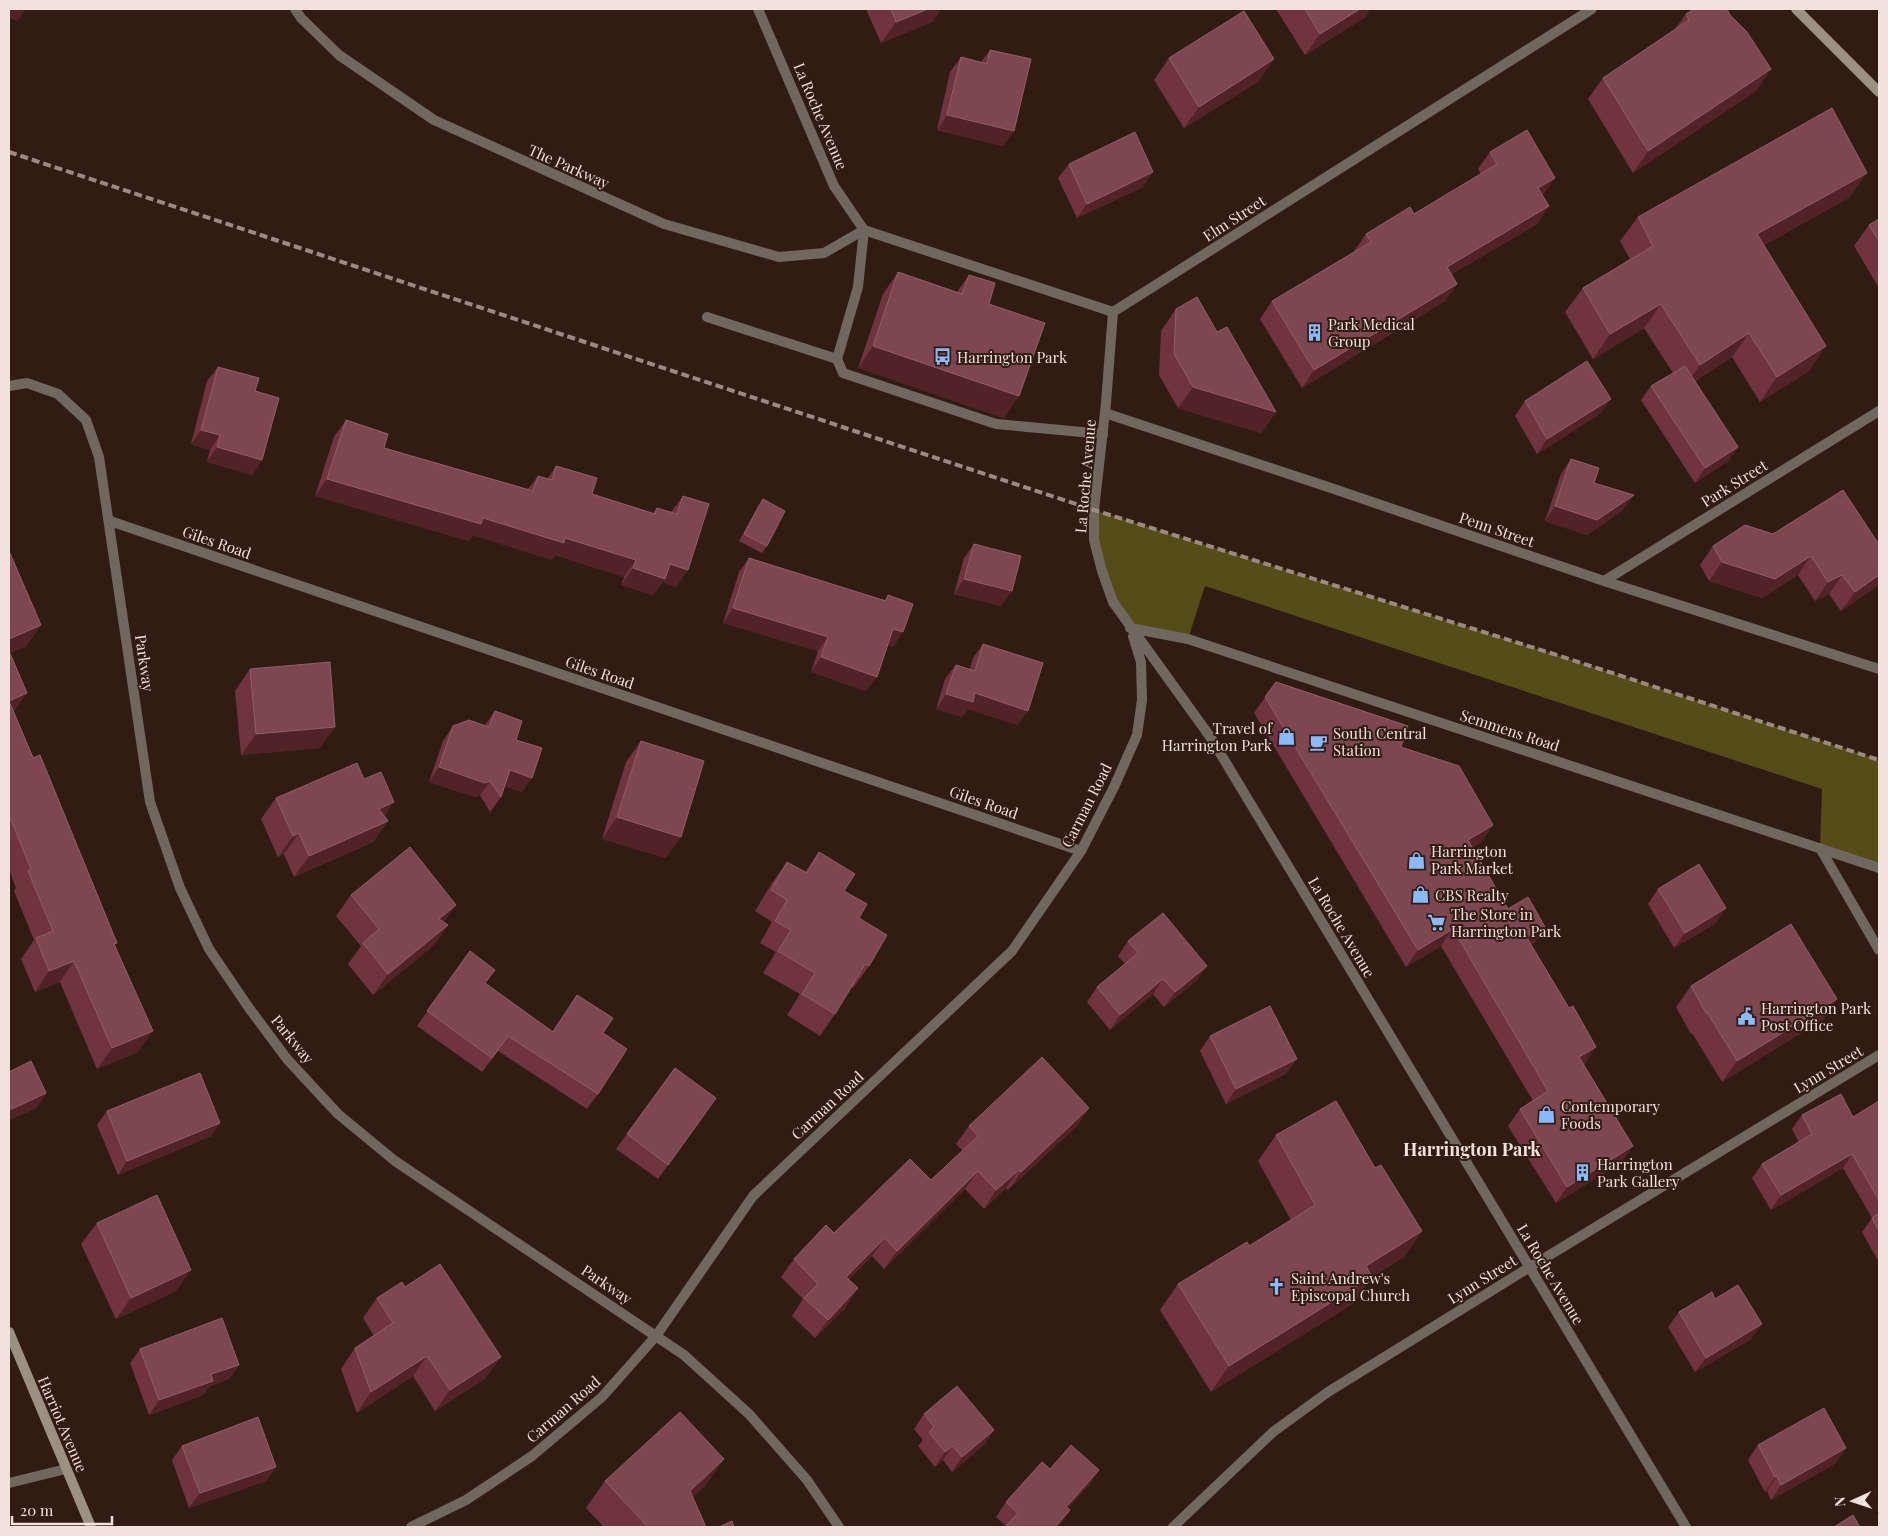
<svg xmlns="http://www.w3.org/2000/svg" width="1888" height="1536" font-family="'Playfair Display',serif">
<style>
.forest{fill:#554c17}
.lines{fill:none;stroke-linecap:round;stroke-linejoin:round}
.lane{stroke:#70685f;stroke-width:10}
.street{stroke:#70685f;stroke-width:10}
.secondary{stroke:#9c9082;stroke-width:10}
.rail{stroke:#9b8982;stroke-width:4;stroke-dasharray:8 4;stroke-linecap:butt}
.wall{fill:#70343e}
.shaded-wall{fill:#512326}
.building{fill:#7e474f;stroke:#905f65}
.labels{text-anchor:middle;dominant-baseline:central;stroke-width:4;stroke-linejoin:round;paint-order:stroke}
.street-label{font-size:15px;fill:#f1e2dc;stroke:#311c14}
.poi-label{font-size:15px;fill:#f1e2dc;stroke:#311c14;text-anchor:start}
.quarter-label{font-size:18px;font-weight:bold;fill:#f1e2dc;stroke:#311c14}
</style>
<rect width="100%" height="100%" fill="#311c14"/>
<path class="forest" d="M 1094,510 L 1560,656 L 1879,760 L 1879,868 L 1820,848 L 1822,789 L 1205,586 L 1188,639 L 1130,628 L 1102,571 Z"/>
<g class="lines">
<path class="lane" d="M 707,317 L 837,359 L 858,287 L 864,230
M 837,359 L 843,373 L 996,424 L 1103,434"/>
<path class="street" d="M 295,9 L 301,18 L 339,55 L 434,120 L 664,224 L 779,257 L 824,253 L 864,230
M 758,9 L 834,186 L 864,230
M 864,230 L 1113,312
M 1113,312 L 1106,403 L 1094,510 L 1094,540 L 1102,571 L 1113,602 L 1211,738 L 1686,1527
M 1113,312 L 1592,9
M 9,386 L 27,383 L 58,394 L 86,420 L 99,457 L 150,802 L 180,888 L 209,949 L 249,1008 L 287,1059 L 338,1114 L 395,1161 L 684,1355 L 749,1414 L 807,1480 L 839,1527
M 1105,413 L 1334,489 L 1604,581 L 1879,669
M 110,521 L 1081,851
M 1604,581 L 1879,411
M 1130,628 L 1188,639 L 1879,868
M 1820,848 L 1879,950
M 9,1483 L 66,1469
M 411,1527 L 466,1500 L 532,1456 L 602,1397 L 656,1336 L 753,1196 L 1012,951 L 1081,851 L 1114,787 L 1137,735 L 1142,700 L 1141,662 L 1133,636
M 1173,1527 L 1273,1432 L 1328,1392 L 1530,1267 L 1879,1055"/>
<path class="secondary" d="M 1796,9 L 1879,92
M 9,1332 L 91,1527"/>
<path class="rail" d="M 9,152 L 1094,510 L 1560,656 L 1879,760"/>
</g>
<path class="wall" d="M 866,9 L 941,9 L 932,22 L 881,43 Z
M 1276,9 L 1370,9 L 1364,18 L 1305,55 Z
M 1686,14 L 1771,69 L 1756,91 L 1633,173 L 1588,99 L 1603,78 L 1675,29 Z
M 990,50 L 1014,131 L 1003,146 L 937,130 L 950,72 L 961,57 L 981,62 Z
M 1169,58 L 1259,81 L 1184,128 L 1154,80 Z
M 1490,152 L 1543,195 L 1542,195 L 1549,206 L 1537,224 L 1452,274 L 1457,284 L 1445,301 L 1302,388 L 1260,319 L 1272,301 L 1354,252 L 1354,251 L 1366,234 L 1414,214 L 1481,174 L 1478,169 Z
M 1069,164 L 1143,187 L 1077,218 L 1058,178 Z
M 1850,197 L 1764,245 L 1809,371 L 1760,402 L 1732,357 L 1695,381 L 1738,447 L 1728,461 L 1695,483 L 1641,400 L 1651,386 L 1673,373 L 1644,328 L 1593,359 L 1565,312 L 1583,288 L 1630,259 L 1620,241 L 1638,217 Z
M 1879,219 L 1879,288 L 1854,246 L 1869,225 Z
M 898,272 L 957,292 L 969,275 L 989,304 L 1004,418 L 858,368 L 883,294 Z
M 1176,309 L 1217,332 L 1276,412 L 1261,433 L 1178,408 L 1159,375 L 1161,331 Z
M 218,367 L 262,460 L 252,475 L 207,462 L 210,450 L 191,444 L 207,381 Z
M 1525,401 L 1601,413 L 1537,454 L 1515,416 Z
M 346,420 L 384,448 L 528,489 L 538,476 L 547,479 L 556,466 L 592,494 L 653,513 L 657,508 L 671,512 L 683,496 L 676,587 L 663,582 L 653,595 L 621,585 L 624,577 L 555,555 L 552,560 L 473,535 L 469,541 L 315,496 L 334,437 Z
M 1571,459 L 1594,483 L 1623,510 L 1587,535 L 1545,521 L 1561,474 Z
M 763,499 L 767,546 L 762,553 L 739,541 L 758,506 Z
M 1773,534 L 1878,543 L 1879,542 L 1879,585 L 1841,611 L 1829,594 L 1815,601 L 1798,575 L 1762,598 L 1709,581 L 1700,565 L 1713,546 Z
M 974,544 L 1001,606 L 954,594 L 964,558 Z
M 9,551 L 41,625 L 26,646 L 10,653 L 14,712 L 115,946 L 138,1052 L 97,1069 L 60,982 L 35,992 L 21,959 L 34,940 L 14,891 L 16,888 L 9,870 Z
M 749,558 L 884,601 L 888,595 L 893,647 L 888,645 L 866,691 L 811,672 L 818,651 L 723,623 L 739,572 Z
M 983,644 L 1018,725 L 968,709 L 962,717 L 936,709 L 945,679 L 956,665 L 970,669 L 973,658 Z
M 250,669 L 320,748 L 241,755 L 235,691 Z
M 1276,682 L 1401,747 L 1493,825 L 1481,842 L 1472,848 L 1508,909 L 1534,944 L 1531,945 L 1585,1064 L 1584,1064 L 1622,1162 L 1556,1203 L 1508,1126 L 1520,1109 L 1533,1101 L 1441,946 L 1406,967 L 1254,713 Z
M 495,711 L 516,740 L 522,792 L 504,786 L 501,797 L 490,812 L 480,795 L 475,797 L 429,782 L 443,741 L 453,726 L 485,725 Z
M 641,741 L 666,858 L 602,839 L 626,762 Z
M 364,779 L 385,816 L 388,821 L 373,842 L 294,877 L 284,854 L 278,857 L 261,819 L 276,798 Z
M 819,852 L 844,891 L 859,918 L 869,966 L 853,988 L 852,987 L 835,1014 L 820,1036 L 787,1015 L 800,994 L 763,973 L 776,952 L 760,943 L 772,922 L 755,911 L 772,883 L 787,862 L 805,872 Z
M 1658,889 L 1716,923 L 1674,948 L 1648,904 Z
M 351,895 L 444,922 L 448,925 L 433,946 L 373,995 L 348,964 L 361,946 L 336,916 Z
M 1128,941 L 1197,980 L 1164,1007 L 1153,994 L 1110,1030 L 1087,1002 L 1097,987 L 1125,964 L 1118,956 Z
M 470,951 L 485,983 L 552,1032 L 577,995 L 603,1033 L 598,1094 L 587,1109 L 498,1051 L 482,1072 L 417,1026 Z
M 1691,986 L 1837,999 L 1822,1020 L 1722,1082 L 1692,1033 L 1691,1034 L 1676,1007 Z
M 1210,1036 L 1297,1059 L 1286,1074 L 1226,1104 L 1200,1051 Z
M 675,1068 L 706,1113 L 658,1179 L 616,1149 Z
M 9,1072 L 46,1093 L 36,1108 L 9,1120 Z
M 1879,1101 L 1879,1258 L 1877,1259 L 1862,1232 L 1872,1218 L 1843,1168 L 1771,1210 L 1752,1178 L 1762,1164 L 1799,1142 L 1792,1129 L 1802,1115 L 1853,1117 Z
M 107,1111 L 211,1136 L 118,1175 L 97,1125 Z
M 969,1126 L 1077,1126 L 1008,1190 L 1006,1188 L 984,1209 L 965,1189 L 884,1269 L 872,1256 L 849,1279 L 846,1307 L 815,1338 L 792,1316 L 803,1299 L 781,1277 L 794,1259 L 834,1233 L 931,1180 L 963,1151 L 956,1144 Z
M 1276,1135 L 1375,1168 L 1422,1231 L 1404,1257 L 1372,1277 L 1354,1303 L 1211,1392 L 1160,1310 L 1178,1284 L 1249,1246 L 1291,1220 L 1258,1161 Z
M 97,1223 L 176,1291 L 116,1319 L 81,1244 Z
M 405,1287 L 486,1378 L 435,1411 L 413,1376 L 357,1413 L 341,1369 L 355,1348 L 374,1336 L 363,1318 L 377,1298 Z
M 1715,1299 L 1751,1339 L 1695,1372 L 1668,1327 L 1679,1312 Z
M 140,1349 L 239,1365 L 229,1379 L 210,1386 L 203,1395 L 149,1415 L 130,1363 Z
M 924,1414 L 994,1430 L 984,1445 L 952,1472 L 943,1460 L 935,1467 L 918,1446 L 923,1440 L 914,1429 Z
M 1758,1445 L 1836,1463 L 1771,1500 L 1767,1491 L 1765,1492 L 1748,1460 Z
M 182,1446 L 276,1467 L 266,1481 L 189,1508 L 172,1460 Z
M 1050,1469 L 1099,1470 L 1089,1485 L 1068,1508 L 1070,1510 L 1060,1525 L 1006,1526 L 996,1517 L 1006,1502 Z
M 605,1481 L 705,1486 L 693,1497 L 706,1527 L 604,1527 L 586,1508 Z"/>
<path class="shaded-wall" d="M 9,9 L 26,9 L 18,21 L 9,18 Z
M 928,9 L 941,9 L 932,22 L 881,43 L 896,22 Z
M 1360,9 L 1370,9 L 1364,18 L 1305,55 L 1320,34 Z
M 1274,59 L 1259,81 L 1184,128 L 1199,107 Z
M 1771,69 L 1756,91 L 1633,173 L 1648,151 Z
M 947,115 L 1014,131 L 1003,146 L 937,130 Z
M 1153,172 L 1143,187 L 1077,218 L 1087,204 Z
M 1867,173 L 1850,197 L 1740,259 L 1757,234 Z
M 1555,178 L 1543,195 L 1526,205 L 1538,188 Z
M 1549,206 L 1537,224 L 1435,284 L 1447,267 Z
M 1457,284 L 1445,301 L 1302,388 L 1314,370 Z
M 1661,304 L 1644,328 L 1593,359 L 1610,334 Z
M 1749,333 L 1732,357 L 1682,389 L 1700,365 Z
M 873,346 L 1019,396 L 1004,418 L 858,368 Z
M 1826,346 L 1809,371 L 1760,402 L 1777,377 Z
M 1193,387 L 1276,412 L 1261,433 L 1178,408 Z
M 1611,399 L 1601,413 L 1537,454 L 1547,439 Z
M 201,430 L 220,435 L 210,450 L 191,444 Z
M 217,447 L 262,460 L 252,475 L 207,462 Z
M 1738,447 L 1728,461 L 1695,483 L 1705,468 Z
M 327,479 L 565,538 L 636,560 L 624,577 L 555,555 L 552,560 L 473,535 L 469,541 L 315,496 Z
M 1634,495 L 1623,510 L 1587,535 L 1545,521 L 1555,506 Z
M 1811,556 L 1798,575 L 1762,598 L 1709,581 L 1722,562 Z
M 670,564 L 688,570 L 676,587 L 663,582 L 653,595 L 621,585 L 633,568 Z
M 1842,575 L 1829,594 L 1815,601 L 1828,582 Z
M 1879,575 L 1879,585 L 1841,611 L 1855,592 Z
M 964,579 L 1012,591 L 1001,606 L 954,594 Z
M 733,608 L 828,637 L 818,651 L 723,623 Z
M 41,625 L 26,646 L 9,654 L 9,639 Z
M 893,629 L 903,632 L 893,647 L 883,644 Z
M 821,657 L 877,677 L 866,691 L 811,672 Z
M 27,693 L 12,714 L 9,701 Z
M 975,693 L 1028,711 L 1018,725 L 968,709 L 962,717 L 936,709 L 946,694 Z
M 335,727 L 320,748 L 241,755 L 256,734 Z
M 439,767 L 490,781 L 480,795 L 475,797 L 429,782 Z
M 510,770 L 532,778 L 522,792 L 499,785 Z
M 394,802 L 379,824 L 379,809 Z
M 617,817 L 681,837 L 666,858 L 602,839 Z
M 388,821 L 373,842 L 294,877 L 309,856 Z
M 1493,825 L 1481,842 L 1456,857 L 1468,840 Z
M 299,833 L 284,854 L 278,857 L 293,836 Z
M 456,905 L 441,926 L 439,919 Z
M 1726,908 L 1716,923 L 1674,948 L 1685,933 Z
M 448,925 L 433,946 L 373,995 L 388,974 Z
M 1545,927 L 1534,944 L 1515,955 L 1527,938 Z
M 1453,929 L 1441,946 L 1406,967 L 1418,950 Z
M 74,961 L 60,982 L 35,992 L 49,971 Z
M 1207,966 L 1197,980 L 1164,1007 L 1175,992 Z
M 1163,979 L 1153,994 L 1110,1030 L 1120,1015 Z
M 1837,999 L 1822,1020 L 1722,1082 L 1737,1061 Z
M 153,1031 L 138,1052 L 97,1069 L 112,1048 Z
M 1596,1047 L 1585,1064 L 1567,1074 L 1579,1057 Z
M 1297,1059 L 1286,1074 L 1226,1104 L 1236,1089 Z
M 46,1093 L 36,1108 L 9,1120 L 9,1113 L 12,1109 Z
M 1089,1108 L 1077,1126 L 1008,1190 L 1021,1172 Z
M 220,1123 L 211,1136 L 118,1175 L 127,1161 Z
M 1633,1146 L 1622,1162 L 1556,1203 L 1567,1187 Z
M 1852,1154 L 1843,1168 L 1771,1210 L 1781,1195 Z
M 1019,1170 L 1006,1188 L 984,1209 L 996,1190 Z
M 978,1171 L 965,1189 L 884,1269 L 897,1251 Z
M 1422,1231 L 1404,1257 L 1372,1277 L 1354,1303 L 1211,1392 L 1229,1366 L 1366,1266 Z
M 885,1238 L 872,1256 L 834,1295 L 846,1277 Z
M 191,1270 L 176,1291 L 116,1319 L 131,1298 Z
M 858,1288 L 846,1307 L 815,1338 L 828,1320 Z
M 1762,1324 L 1751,1339 L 1695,1372 L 1706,1358 Z
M 427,1356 L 413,1376 L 357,1413 L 371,1392 Z
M 501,1357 L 486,1378 L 435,1411 L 450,1390 Z
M 239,1365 L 229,1379 L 210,1386 L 203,1395 L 149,1415 L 159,1400 L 211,1374 Z
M 994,1430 L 984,1445 L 952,1472 L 962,1457 Z
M 953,1446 L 943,1460 L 935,1467 L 945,1452 Z
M 1846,1448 L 1836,1463 L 1771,1500 L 1781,1485 Z
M 724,1459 L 705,1486 L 671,1518 L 690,1491 Z
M 276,1467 L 266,1481 L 189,1508 L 200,1493 Z
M 1099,1470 L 1089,1485 L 1056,1521 L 1066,1507 Z
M 1777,1476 L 1767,1491 L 1765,1492 L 1775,1477 Z
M 1070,1510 L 1060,1525 L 1058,1527 L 1055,1527 Z"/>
<path class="building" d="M 891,9 L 928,9 L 896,22 Z
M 1305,9 L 1360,9 L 1320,34 Z
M 1694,9 L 1727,9 L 1730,15 L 1747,32 L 1771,69 L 1648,151 L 1603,78 L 1689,20 L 1686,14 Z
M 1244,11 L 1274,59 L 1199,107 L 1169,58 Z
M 990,50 L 1031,59 L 1014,131 L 947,115 L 961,57 L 987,64 Z
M 1832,108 L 1867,173 L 1757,234 L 1826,346 L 1777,377 L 1749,333 L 1700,365 L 1661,304 L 1610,334 L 1583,288 L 1653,246 L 1638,217 Z
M 1527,130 L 1555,178 L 1538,188 L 1549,206 L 1447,267 L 1457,284 L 1314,370 L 1272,301 L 1371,242 L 1366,234 L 1410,207 L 1414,214 L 1497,164 L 1490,152 Z
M 1135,132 L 1153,172 L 1087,204 L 1069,164 Z
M 1879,219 L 1879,241 L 1869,225 Z
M 898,272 L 962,294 L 969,275 L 995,283 L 989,304 L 1045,323 L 1019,396 L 873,346 Z
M 1197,297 L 1217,332 L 1227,327 L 1276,412 L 1193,387 L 1174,354 L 1176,309 Z
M 1587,361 L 1611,399 L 1547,439 L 1525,401 Z
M 1685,366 L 1738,447 L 1705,468 L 1651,386 Z
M 218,367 L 259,378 L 255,391 L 279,398 L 262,460 L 217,447 L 220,435 L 201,430 Z
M 346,420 L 388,434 L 384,448 L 533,491 L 538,476 L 552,480 L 556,466 L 597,478 L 592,494 L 655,514 L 657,508 L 677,514 L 683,496 L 709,504 L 688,570 L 670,564 L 665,579 L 633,568 L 636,560 L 565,538 L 564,543 L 483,518 L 481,524 L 327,479 Z
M 1571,459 L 1599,468 L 1594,483 L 1634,495 L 1597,520 L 1555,506 Z
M 1843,490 L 1878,543 L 1879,542 L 1879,575 L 1855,592 L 1842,575 L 1828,582 L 1811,556 L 1775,579 L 1722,562 L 1713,546 L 1745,525 L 1773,534 Z
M 763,499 L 785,511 L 767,546 L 744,534 Z
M 974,544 L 1021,556 L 1012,591 L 964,579 Z
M 9,551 L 41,625 L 9,639 Z
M 749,558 L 886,601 L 888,595 L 913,604 L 903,632 L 893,629 L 877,677 L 821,657 L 828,637 L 733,608 Z
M 983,644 L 1043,663 L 1028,711 L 975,693 L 973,702 L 946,694 L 956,665 L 975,671 Z
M 9,651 L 27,693 L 9,701 L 33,758 L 40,755 L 117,943 L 114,944 L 153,1031 L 112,1048 L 74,961 L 49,971 L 36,938 L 53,931 L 28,871 L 31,869 L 9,815 Z
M 330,662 L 335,727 L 256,734 L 250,669 Z
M 1276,682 L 1408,726 L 1401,747 L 1459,766 L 1493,825 L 1468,840 L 1508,909 L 1528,897 L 1545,927 L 1527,938 L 1569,1008 L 1573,1006 L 1596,1047 L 1579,1057 L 1633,1146 L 1567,1187 L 1520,1109 L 1548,1091 L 1453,929 L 1418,950 L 1265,697 Z
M 495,711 L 522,721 L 516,740 L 542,748 L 532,778 L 510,770 L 501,797 L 490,781 L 485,783 L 439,767 L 453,726 L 469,720 L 489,727 Z
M 641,741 L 704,761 L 681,837 L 617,817 Z
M 357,763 L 364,779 L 381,772 L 394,802 L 379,809 L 388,821 L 309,856 L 299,833 L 293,836 L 276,798 Z
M 410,847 L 456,905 L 439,919 L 448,925 L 388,974 L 363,943 L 379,929 L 351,895 Z
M 819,852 L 855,874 L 844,891 L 867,904 L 859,918 L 887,935 L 869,966 L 865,964 L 835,1014 L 802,994 L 815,973 L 778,951 L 791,930 L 775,921 L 787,900 L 771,890 L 787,862 L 807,873 Z
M 1699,864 L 1726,908 L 1685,933 L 1658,889 Z
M 1163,913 L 1207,966 L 1175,992 L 1163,979 L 1120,1015 L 1097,987 L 1138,953 L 1128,941 Z
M 1791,924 L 1837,999 L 1737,1061 L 1707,1012 L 1706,1013 L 1691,986 Z
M 470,951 L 495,970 L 485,983 L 553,1032 L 577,995 L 613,1018 L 603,1033 L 627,1049 L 598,1094 L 508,1036 L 492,1058 L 427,1011 Z
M 1270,1006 L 1297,1059 L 1236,1089 L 1210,1036 Z
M 1042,1057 L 1089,1108 L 1021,1172 L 1019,1170 L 996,1190 L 978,1171 L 897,1251 L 885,1238 L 846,1277 L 858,1288 L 828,1320 L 804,1298 L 818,1284 L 794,1259 L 826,1225 L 834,1233 L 910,1159 L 931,1180 L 978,1136 L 969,1126 Z
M 31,1061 L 46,1093 L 12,1109 L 9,1103 L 9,1072 Z
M 675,1068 L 716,1098 L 668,1165 L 627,1134 Z
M 200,1073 L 220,1123 L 127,1161 L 107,1111 Z
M 1841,1094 L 1853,1117 L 1879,1101 L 1879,1200 L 1852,1154 L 1781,1195 L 1762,1164 L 1812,1134 L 1802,1115 Z
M 1336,1101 L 1375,1168 L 1381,1165 L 1422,1231 L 1366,1266 L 1372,1277 L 1229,1366 L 1178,1284 L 1247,1242 L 1249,1246 L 1315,1205 L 1276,1135 Z
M 157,1195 L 191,1270 L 131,1298 L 97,1223 Z
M 1879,1213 L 1879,1231 L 1872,1218 Z
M 440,1264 L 501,1357 L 450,1390 L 427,1356 L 371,1392 L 355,1348 L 393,1323 L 377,1298 L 402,1282 L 405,1287 Z
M 1738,1285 L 1762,1324 L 1706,1358 L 1679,1312 L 1712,1292 L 1715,1299 Z
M 222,1318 L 239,1365 L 211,1374 L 213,1381 L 159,1400 L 140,1349 Z
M 957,1386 L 994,1430 L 962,1457 L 953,1446 L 945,1452 L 929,1432 L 934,1427 L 924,1414 Z
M 1824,1408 L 1846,1448 L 1781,1485 L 1777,1476 L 1775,1477 L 1758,1445 Z
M 680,1412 L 724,1459 L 690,1491 L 706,1527 L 648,1527 L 605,1481 Z
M 258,1417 L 276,1467 L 200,1493 L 182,1446 Z
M 1071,1445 L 1099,1470 L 1066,1507 L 1070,1510 L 1055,1527 L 1005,1527 L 1018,1513 L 1006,1502 L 1042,1462 L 1050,1469 Z
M 1853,1515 L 1860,1527 L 1834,1527 Z
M 732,1521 L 734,1527 L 719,1527 Z"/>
<defs>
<symbol id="building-bare" viewBox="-9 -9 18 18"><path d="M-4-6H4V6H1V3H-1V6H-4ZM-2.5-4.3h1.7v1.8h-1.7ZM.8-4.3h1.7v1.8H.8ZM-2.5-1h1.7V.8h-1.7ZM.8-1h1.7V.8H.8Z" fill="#89bafc" stroke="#311c14" stroke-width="2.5" paint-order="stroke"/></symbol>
<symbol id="bus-bare" viewBox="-9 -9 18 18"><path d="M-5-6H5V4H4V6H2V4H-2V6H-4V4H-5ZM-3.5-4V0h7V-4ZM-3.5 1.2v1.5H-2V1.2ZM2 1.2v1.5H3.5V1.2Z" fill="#89bafc" stroke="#311c14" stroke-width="2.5" paint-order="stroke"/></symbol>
<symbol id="shop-bare" viewBox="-9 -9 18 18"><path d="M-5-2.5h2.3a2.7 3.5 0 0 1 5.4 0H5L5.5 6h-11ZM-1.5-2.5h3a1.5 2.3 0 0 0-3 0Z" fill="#89bafc" stroke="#311c14" stroke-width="2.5" paint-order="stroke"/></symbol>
<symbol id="cafe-bare" viewBox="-9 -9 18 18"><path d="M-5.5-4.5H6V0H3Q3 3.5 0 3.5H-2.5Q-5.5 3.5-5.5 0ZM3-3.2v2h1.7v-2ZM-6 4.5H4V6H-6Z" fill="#89bafc" stroke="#311c14" stroke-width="2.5" paint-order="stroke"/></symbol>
<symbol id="supermarket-bare" viewBox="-9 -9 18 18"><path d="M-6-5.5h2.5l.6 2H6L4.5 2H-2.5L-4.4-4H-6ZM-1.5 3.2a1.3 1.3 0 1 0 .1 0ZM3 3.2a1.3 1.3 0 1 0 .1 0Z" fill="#89bafc" stroke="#311c14" stroke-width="2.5" paint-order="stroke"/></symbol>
<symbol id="civic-bare" viewBox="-9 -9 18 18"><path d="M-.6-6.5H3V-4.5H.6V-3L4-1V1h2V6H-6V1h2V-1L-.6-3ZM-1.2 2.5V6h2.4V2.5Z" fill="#89bafc" stroke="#311c14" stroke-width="2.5" paint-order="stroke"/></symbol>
<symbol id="church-bare" viewBox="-9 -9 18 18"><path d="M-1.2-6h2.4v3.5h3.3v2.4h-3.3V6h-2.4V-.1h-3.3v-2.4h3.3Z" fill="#89bafc" stroke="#311c14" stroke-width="2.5" paint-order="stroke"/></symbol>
</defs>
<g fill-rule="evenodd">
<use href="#building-bare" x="1302" y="320" width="25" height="25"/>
<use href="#bus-bare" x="930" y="344" width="25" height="25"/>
<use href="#shop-bare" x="1274" y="724" width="25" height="25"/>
<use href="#cafe-bare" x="1306" y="730" width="25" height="25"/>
<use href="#shop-bare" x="1404" y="848" width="25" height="25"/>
<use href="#shop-bare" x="1408" y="882" width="25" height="25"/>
<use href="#supermarket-bare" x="1424" y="910" width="25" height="25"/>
<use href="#civic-bare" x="1734" y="1004" width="25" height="25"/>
<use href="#shop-bare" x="1534" y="1102" width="25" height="25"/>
<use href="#building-bare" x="1570" y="1160" width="25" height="25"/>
<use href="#church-bare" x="1264" y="1274" width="25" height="25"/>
</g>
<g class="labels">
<g class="street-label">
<text transform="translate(821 116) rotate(67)">La Roche Avenue</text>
<text transform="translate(569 166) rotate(24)">The Parkway</text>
<text transform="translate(1234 218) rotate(-33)">Elm Street</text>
<text transform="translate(1085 476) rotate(-85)">La Roche Avenue</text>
<text transform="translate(1734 483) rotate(-32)">Park Street</text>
<text transform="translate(1497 529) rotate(19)">Penn Street</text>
<text transform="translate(217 542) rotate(19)">Giles Road</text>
<text transform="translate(145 663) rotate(82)">Parkway</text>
<text transform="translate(600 672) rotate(19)">Giles Road</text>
<text transform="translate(1510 730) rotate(18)">Semmens Road</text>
<text transform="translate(984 802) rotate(19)">Giles Road</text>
<text transform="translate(1086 805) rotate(-63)">Carman Road</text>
<text transform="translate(1342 927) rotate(59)">La Roche Avenue</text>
<text transform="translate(293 1039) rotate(51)">Parkway</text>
<text transform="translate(1828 1069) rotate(-31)">Lynn Street</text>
<text transform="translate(827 1105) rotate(-43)">Carman Road</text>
<text transform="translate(1551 1274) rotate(59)">La Roche Avenue</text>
<text transform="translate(1482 1279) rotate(-32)">Lynn Street</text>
<text transform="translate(607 1284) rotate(34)">Parkway</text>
<text transform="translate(563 1409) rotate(-41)">Carman Road</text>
<text transform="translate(63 1424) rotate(67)">Harriot Avenue</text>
</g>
<g class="poi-label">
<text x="1328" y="324">Park Medical<tspan x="1328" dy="17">Group</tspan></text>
<text x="957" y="357">Harrington Park</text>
<text x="1272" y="728" text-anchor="end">Travel of<tspan x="1272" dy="17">Harrington Park</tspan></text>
<text x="1333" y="733">South Central<tspan x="1333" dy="17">Station</tspan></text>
<text x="1431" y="851">Harrington<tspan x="1431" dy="17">Park Market</tspan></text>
<text x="1435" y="895">CBS Realty</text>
<text x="1451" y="914">The Store in<tspan x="1451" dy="17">Harrington Park</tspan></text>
<text x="1761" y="1008">Harrington Park<tspan x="1761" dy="17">Post Office</tspan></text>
<text x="1561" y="1106">Contemporary<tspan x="1561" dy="17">Foods</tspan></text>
<text x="1597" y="1164">Harrington<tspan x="1597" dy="17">Park Gallery</tspan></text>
<text x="1291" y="1278">Saint Andrew's<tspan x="1291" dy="17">Episcopal Church</tspan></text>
</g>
<g class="quarter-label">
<text x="1472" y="1149">Harrington Park</text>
</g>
</g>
<rect width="1888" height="1536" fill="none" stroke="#f1e2dc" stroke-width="20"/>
<g transform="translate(1853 1501) rotate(267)" stroke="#311c14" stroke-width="4" paint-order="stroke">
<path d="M0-4L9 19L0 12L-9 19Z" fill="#f1e2dc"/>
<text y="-8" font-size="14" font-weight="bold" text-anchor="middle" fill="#f1e2dc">N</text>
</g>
<path d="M12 1516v8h100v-8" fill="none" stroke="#f1e2dc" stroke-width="2.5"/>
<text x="20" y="1516" font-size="15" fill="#f1e2dc" stroke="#311c14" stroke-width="4" paint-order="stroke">20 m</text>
</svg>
